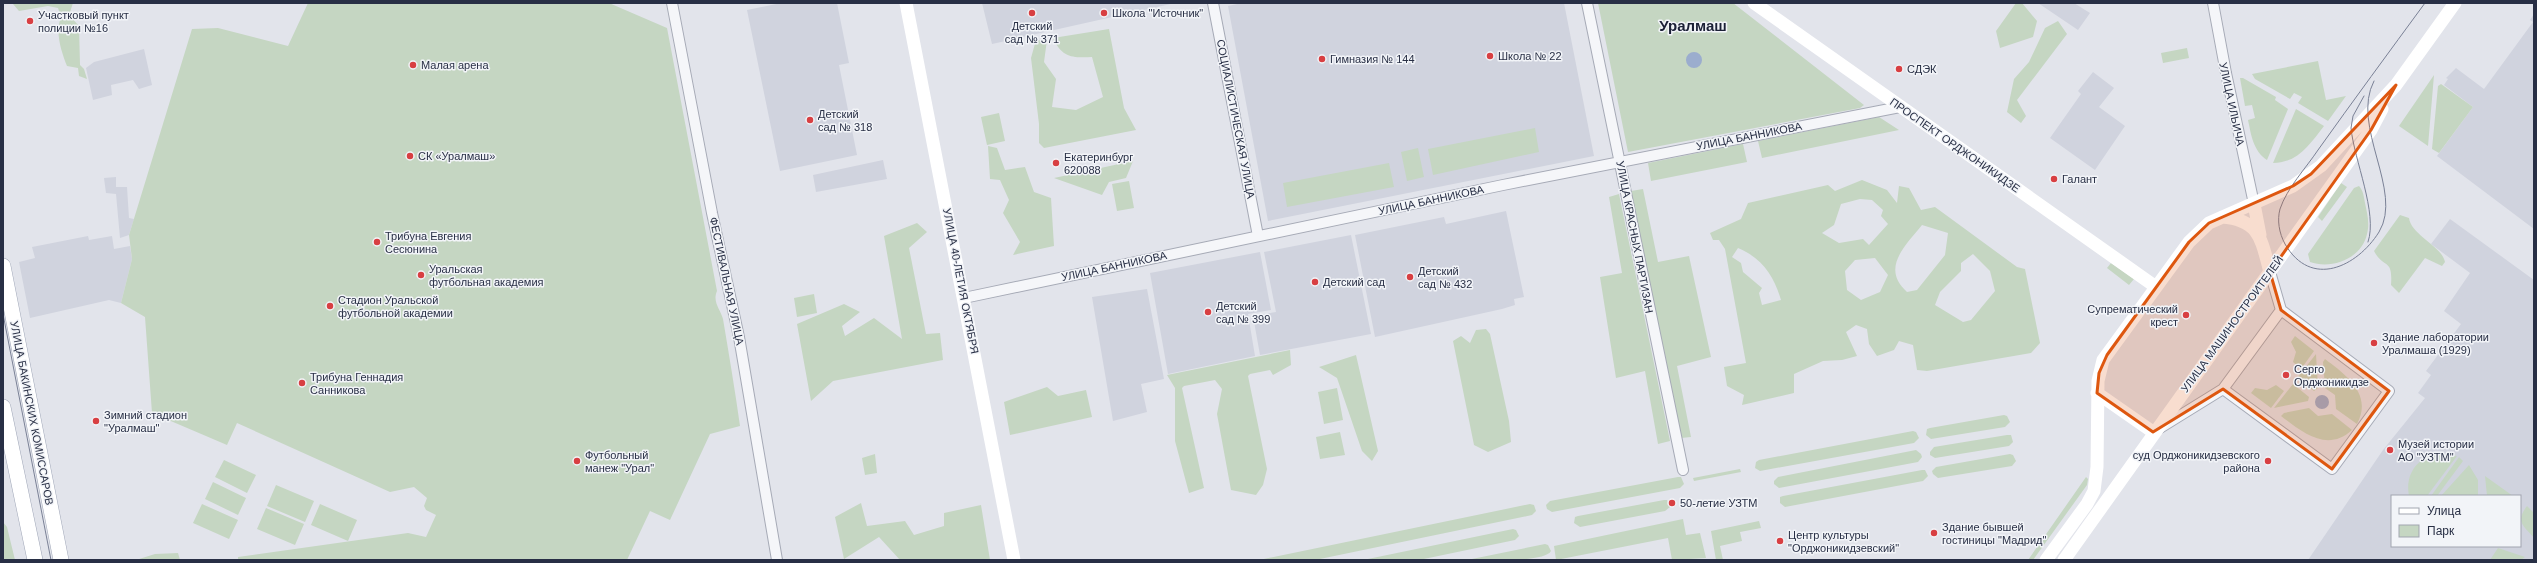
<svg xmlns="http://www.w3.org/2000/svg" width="2537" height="563" font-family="Arial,sans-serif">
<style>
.built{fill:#d0d3de;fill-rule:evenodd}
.green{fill:#c5d6c2;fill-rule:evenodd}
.water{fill:#9badce}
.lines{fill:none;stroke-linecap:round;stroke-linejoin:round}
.street-casing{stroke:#a6aab6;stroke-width:12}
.primary-casing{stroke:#a0a7b8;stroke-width:16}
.street{stroke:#f5f6f9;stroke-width:10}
.secondary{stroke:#fff;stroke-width:13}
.primary{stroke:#fff;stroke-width:15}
.tram{stroke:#7a8196;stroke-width:1}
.marked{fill:#de570f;fill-opacity:0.2;stroke:#de570f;stroke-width:3;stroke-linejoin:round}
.poi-dot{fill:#d83f42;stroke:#f2f4f8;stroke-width:1.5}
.labels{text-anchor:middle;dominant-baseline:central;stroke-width:3;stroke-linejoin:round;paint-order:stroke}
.poi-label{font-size:11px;fill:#282f45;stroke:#f2f4f8;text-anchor:start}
.street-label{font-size:11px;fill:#282f45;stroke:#f2f4f8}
.district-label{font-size:15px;font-weight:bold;fill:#1b2036;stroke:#f2f4f8}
</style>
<rect width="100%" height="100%" fill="#e2e4eb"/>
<path class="built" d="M 781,3 L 837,3 L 849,63 L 839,65 L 857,155 L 780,171 L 747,10 Z
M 982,3 L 1175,3 L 992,44 Z
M 1242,3 L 1564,3 L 1594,156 L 1268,221 L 1228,6 Z
M 2038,3 L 2074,3 L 2090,13 L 2078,30 Z
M 2534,14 L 2534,229 L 2437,156 L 2473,107 L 2444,85 L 2448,79 L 2446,78 L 2456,68 L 2484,89 L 2533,22 L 2530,20 Z
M 144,49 L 152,85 L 139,89 L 133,80 L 111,85 L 112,95 L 93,100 L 86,68 L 94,62 Z
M 2093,72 L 2114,88 L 2099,107 L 2125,126 L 2095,170 L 2050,138 L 2081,94 L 2078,91 Z
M 883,160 L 887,179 L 816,192 L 813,175 Z
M 116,177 L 116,187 L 127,187 L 129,218 L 134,219 L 129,235 L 120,238 L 116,194 L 106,193 L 104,178 Z
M 1506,211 L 1524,297 L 1514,299 L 1515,305 L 1502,309 L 1375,337 L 1355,235 L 1444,217 L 1446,224 Z
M 2450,219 L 2534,280 L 2534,560 L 2308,560 L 2383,450 L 2425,398 L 2418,393 L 2431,375 L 2426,371 L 2461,324 L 2444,311 L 2470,273 L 2431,244 ZM 2392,496 L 2520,496 L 2520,546 L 2392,546 Z
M 1351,235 L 1371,334 L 1260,355 L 1253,316 L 1276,312 L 1264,252 Z
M 88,236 L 89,240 L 112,236 L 114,249 L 130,246 L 132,259 L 121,303 L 109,300 L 30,318 L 19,262 L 35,258 L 32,247 Z
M 1260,252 L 1271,310 L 1248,314 L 1255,356 L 1168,374 L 1150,273 Z
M 1147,289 L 1164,379 L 1141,384 L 1147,412 L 1113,421 L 1092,297 Z"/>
<path class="green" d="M 73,3 L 69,15 L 79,26 L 80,65 L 84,69 L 87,79 L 79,76 L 78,68 L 67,66 C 61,51 55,32 61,17 L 58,8 L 48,6 L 19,11 L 13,4 Z
M 308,3 L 609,3 L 667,28 L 717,291 C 712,302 721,310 723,319 C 729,355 735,390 740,426 L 710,434 L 670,520 L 650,511 L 627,560 L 238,560 L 238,557 L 408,533 L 426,537 L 436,515 L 426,510 L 424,506 L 427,498 L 414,487 L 390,492 L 237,423 L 227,445 L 152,413 L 145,317 L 121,303 L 132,259 L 129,235 L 192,29 L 218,28 L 288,46 Z
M 1598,3 L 1733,3 L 1864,105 L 1860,108 L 1628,152 Z
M 2016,3 L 2022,3 L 2037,21 L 2033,37 L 2000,48 L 1996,31 Z
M 2058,21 L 2067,34 L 2017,100 L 2026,116 L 2021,123 L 2007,112 L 2014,79 L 2029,62 L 2045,28 Z
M 1109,29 L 1124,108 L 1136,130 L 1044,148 L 1039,143 L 1039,124 L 1031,58 L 1036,40 L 1047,40 L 1044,62 L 1056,79 L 1052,107 L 1076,110 L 1103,97 L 1092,57 C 1073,58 1062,58 1053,38 Z
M 2187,48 L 2189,58 L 2163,63 L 2161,53 Z
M 2318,61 L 2326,100 L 2346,96 L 2328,121 L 2298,103 L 2302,97 L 2294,93 L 2290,99 L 2255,79 L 2252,74 Z
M 2434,75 L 2428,146 L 2399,126 Z
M 2240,78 L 2243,78 L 2276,97 L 2275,100 L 2288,109 L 2267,160 C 2253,151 2251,134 2248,120 L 2255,118 L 2252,105 L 2245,106 Z
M 2441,84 L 2473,107 L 2439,153 L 2432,149 L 2438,86 Z
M 2296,109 L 2324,126 C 2310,144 2298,163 2273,163 Z
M 999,113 L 1005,141 L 987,145 L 981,117 Z
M 1879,117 L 1899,130 L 1762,158 L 1758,141 Z
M 1535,128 L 1539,152 L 1433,175 L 1428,149 Z
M 1743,144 L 1747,162 L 1651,181 L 1648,163 Z
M 988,146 L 997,148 L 1005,170 L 1025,167 L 1034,192 L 1051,198 L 1054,246 L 1013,255 L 1020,242 L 1003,213 L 1009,200 L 1000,180 L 990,179 Z
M 1418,148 L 1424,177 L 1407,181 L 1401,152 Z
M 1133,161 L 1126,178 L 1109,182 L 1102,195 L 1054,178 Z
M 1389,163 L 1394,187 L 1287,207 L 1283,183 Z
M 1862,180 L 1887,190 L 1897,203 L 1899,186 L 1909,188 L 1921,210 L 1935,207 L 2017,267 L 2025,269 L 2040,343 L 2031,353 L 1927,371 L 1917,370 L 1913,345 L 1899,341 L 1894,350 L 1877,356 L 1869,344 L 1867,329 L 1856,325 L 1846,332 L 1857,356 L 1842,360 L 1823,361 L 1794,374 L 1794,393 L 1742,405 L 1744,395 L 1727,386 L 1724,367 L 1746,363 L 1725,249 L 1719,240 L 1713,240 L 1710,233 L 1741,219 L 1748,203 L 1828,185 L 1835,191 ZM 1860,199 L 1872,200 L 1883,210 L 1881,216 L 1888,224 L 1869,245 L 1863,239 L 1839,243 L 1822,233 L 1834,225 L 1841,204 ZM 1922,225 L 1948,233 L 1945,255 L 1917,290 L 1907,292 C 1880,268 1906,245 1922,225 ZM 1738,248 C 1762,258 1774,276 1781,300 L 1762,305 L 1759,293 L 1762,288 L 1743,272 L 1741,263 L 1732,257 ZM 1973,254 L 1990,271 L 1995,291 L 1971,320 L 1963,322 L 1935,305 L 1940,292 L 1961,271 L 1961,263 ZM 1875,258 L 1888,275 L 1880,292 L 1861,300 L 1847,290 L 1845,271 L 1855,260 Z
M 1129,181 L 1134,208 L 1117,211 L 1112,184 Z
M 2341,183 L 2347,187 L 2322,221 L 2318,217 Z
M 2359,186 C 2363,190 2364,197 2365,203 C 2367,213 2370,223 2367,234 C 2362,258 2332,270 2310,262 L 2308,254 L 2354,188 Z
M 1643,189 L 1658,262 L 1689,256 L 1711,357 L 1677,366 L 1691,437 L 1681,438 L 1631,191 Z
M 1619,194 L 1670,441 L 1658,444 L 1645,371 L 1616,378 L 1600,277 L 1622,273 L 1609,197 Z
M 2400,215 L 2409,218 C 2411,235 2442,246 2445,262 L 2442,266 L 2425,258 L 2399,293 L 2391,285 C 2393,257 2384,270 2374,251 Z
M 917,223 L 927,232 L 909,248 L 926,334 L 940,333 L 943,360 L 833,381 L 811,401 L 797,324 L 844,304 L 860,312 L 842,326 L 845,336 L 874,318 L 902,339 L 884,236 Z
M 2111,263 L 2134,279 L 2129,285 L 2107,268 Z
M 814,294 L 817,313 L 797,317 L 794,298 Z
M 1486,329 L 1490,334 L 1509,421 L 1511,442 L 1488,452 L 1474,445 L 1453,341 L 1461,336 L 1470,343 L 1476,330 Z
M 2295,336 L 2314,351 L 2301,369 L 2293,362 L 2296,352 L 2291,342 Z
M 1290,350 L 1291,365 L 1273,375 L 1270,370 L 1250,374 L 1248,376 L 1267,469 L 1263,485 L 1256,495 L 1231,490 L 1217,414 L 1222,389 L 1215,380 L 1184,386 L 1182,388 L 1204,488 L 1189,493 L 1175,441 L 1175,388 L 1167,375 Z
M 2316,354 L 2318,388 L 2314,391 L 2297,378 Z
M 1356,355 L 1378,451 L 1372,461 L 1362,451 L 1337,378 L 1319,367 Z
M 2325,359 C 2346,375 2373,394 2357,424 L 2336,409 L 2335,395 L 2325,388 L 2323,362 Z
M 2293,384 L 2309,397 L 2308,401 L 2274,408 Z
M 2276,385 L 2284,391 L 2271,408 L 2251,393 L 2255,388 L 2267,390 Z
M 1047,387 L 1058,396 L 1086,390 L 1092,417 L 1010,435 L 1004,402 Z
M 1337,388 L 1343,420 L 1324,424 L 1318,392 Z
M 2309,408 L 2318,416 L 2332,414 L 2352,430 C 2327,453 2302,432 2281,416 L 2284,413 Z
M 2004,415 L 2007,416 L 2010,422 L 2005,427 L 1931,439 L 1926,435 L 1927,429 L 1930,428 Z
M 1913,431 L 1916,432 L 1919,438 L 1914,443 L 1760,471 L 1755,468 L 1756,462 L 1759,460 Z
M 1340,432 L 1345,455 L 1320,459 L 1316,437 Z
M 2007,435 L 2011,435 L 2013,442 L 2009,446 L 1935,458 L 1930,455 L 1930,452 L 1934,447 Z
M 1916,450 L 1921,454 L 1922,457 L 1918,462 L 1779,488 L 1774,484 L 1774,481 L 1778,477 Z
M 2435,453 L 2457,456 L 2427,496 L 2409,496 C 2405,475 2416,460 2435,453 Z
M 875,454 L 877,473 L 865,475 L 862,458 Z
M 2010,454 L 2013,455 L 2016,461 L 2012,466 L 1938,478 L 1933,474 L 1932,471 L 1936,467 Z
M 2459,457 L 2463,461 L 2437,496 L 2431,496 Z
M 224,460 L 256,475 L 247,493 L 215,477 Z
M 2469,465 L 2478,480 L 2478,496 L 2441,496 Z
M 1740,469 L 1741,472 L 1694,481 L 1693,478 Z
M 1922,470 L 1925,470 L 1928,476 L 1923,481 L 1785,507 L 1780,503 L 1780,497 L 1783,496 Z
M 2485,476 L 2513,496 L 2487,496 Z
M 1678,477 L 1681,477 L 1684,484 L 1680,488 L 1552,512 L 1547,509 L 1546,505 L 1550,501 Z
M 2086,477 L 2088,479 L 2087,485 L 2033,560 L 2028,560 Z
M 213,482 L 246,498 L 238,515 L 205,499 Z
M 276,485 L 314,501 L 305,522 L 267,506 Z
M 1664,500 L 1667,500 L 1670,507 L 1665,511 L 1580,527 L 1574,523 L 1575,517 L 1578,516 Z
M 861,503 L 867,526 L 905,521 L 914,535 L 944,526 L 944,513 L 981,505 L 990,560 L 900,560 L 879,537 L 844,559 L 835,517 Z
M 202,504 L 238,520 L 229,539 L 193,523 Z
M 320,504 L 357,520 L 348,541 L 311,525 Z
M 1530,504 L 1534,505 L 1536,511 L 1532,515 L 1315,560 L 1259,560 Z
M 2527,506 L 2534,513 L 2534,538 C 2523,525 2515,522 2527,506 Z
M 266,508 L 304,524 L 295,545 L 257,529 Z
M 1683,519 L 1686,535 L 1700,533 L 1706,558 L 1672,560 L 1668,538 L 1556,560 L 1554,546 Z
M 1759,521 L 1761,528 L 1740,532 L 1742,541 L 1720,546 L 1723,560 L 1716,560 L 1711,531 Z
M 3,522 L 7,527 L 15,560 L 3,560 Z
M 1513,529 L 1516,530 L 1519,536 L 1515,540 L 1419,560 L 1363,560 Z
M 1545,544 L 1548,545 L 1551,551 C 1545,563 1481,560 1467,560 Z
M 2498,548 L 2525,557 L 2521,560 L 2490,560 Z
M 178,553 L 180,560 L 136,560 L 155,554 Z"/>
<path class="water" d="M1686 60a8 8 0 1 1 16 0a8 8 0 1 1-16 0Z
M2315 402a7 7 0 1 1 14 0a7 7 0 1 1-14 0Z"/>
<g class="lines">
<defs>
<path id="street" d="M 672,3 L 712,213 L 739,337 L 777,560
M 1213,3 L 1258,236
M 1587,3 L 1683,470
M 2213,3 L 2226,73 L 2254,204
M 964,298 L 1503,185 L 1900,107
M 2223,389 L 2332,469 L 2389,391 L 2281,310 L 2270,272
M 2160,428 L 2223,389 L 2281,310"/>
<path id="primary" d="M 3,266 L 61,560
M 3,407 L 35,560"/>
</defs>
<use href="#street" class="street-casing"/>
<use href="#primary" class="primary-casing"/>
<use href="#street" class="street"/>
<path class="secondary" d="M 906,3 L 1014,560
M 1754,3 L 2156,287
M 2254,204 L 2260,235
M 2222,217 C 2260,220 2261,239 2270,272
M 2097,393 L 2153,432
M 2046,560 L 2087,504 L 2094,491 L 2097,467 L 2098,381 L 2103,360 L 2173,264 L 2189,242 L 2209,223 L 2293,186 L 2321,166 L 2396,85 L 2455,3
M 2064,560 L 2371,130 L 2382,109"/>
<use href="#primary" class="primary"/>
<path class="tram" d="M 2374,81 C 2350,126 2404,191 2379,232 C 2357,267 2311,289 2285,244 C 2279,233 2277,220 2280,209 C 2287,188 2306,168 2318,150 C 2353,101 2389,52 2425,3
M 2364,96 L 2353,116 L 2351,128 C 2354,160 2378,213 2368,242
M 3,314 L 51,560"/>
</g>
<path class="marked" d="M 2396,85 L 2371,130 L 2270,272 L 2281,310 L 2389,391 L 2332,469 L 2223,389 L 2153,432 L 2097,393 L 2099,373 L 2107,355 L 2189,242 L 2209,223 L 2293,186 L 2311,174 Z"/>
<g class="poi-dot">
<circle cx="1032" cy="13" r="4"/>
<circle cx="1104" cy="13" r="4"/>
<circle cx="30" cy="21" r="4"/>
<circle cx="1490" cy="56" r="4"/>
<circle cx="1322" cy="59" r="4"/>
<circle cx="413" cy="65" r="4"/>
<circle cx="1899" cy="69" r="4"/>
<circle cx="810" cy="120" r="4"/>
<circle cx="410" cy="156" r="4"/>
<circle cx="1056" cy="163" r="4"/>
<circle cx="2054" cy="179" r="4"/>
<circle cx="377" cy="242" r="4"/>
<circle cx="421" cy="275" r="4"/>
<circle cx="1410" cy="277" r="4"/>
<circle cx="1315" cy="282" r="4"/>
<circle cx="330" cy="306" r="4"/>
<circle cx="1208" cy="312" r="4"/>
<circle cx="2186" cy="315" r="4"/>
<circle cx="2374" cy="343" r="4"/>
<circle cx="2286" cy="375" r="4"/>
<circle cx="302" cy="383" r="4"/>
<circle cx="96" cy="421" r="4"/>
<circle cx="2390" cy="450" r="4"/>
<circle cx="577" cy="461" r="4"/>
<circle cx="2268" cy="461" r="4"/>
<circle cx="1672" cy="503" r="4"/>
<circle cx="1934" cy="533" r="4"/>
<circle cx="1780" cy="541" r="4"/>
</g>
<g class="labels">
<g class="poi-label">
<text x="1112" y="13">Школа "Источник"</text>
<text x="38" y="15">Участковый пункт<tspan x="38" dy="13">полиции №16</tspan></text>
<text x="1032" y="26" text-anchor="middle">Детский<tspan x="1032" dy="13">сад № 371</tspan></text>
<text x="1498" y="56">Школа № 22</text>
<text x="1330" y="59">Гимназия № 144</text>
<text x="421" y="65">Малая арена</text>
<text x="1907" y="69">СДЭК</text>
<text x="818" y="114">Детский<tspan x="818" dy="13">сад № 318</tspan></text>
<text x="418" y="156">СК «Уралмаш»</text>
<text x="1064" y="157">Екатеринбург<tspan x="1064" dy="13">620088</tspan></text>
<text x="2062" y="179">Галант</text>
<text x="385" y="236">Трибуна Евгения<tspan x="385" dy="13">Сесюнина</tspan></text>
<text x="429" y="269">Уральская<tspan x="429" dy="13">футбольная академия</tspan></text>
<text x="1418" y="271">Детский<tspan x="1418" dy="13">сад № 432</tspan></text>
<text x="1323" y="282">Детский сад</text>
<text x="338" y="300">Стадион Уральской<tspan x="338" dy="13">футбольной академии</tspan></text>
<text x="1216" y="306">Детский<tspan x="1216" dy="13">сад № 399</tspan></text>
<text x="2178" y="309" text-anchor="end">Супрематический<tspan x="2178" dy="13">крест</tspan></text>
<text x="2382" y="337">Здание лаборатории<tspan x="2382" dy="13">Уралмаша (1929)</tspan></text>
<text x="2294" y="369">Серго<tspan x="2294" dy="13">Орджоникидзе</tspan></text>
<text x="310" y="377">Трибуна Геннадия<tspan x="310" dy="13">Санникова</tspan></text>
<text x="104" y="415">Зимний стадион<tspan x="104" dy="13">"Уралмаш"</tspan></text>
<text x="2398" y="444">Музей истории<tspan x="2398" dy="13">АО "УЗТМ"</tspan></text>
<text x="585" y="455">Футбольный<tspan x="585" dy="13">манеж "Урал"</tspan></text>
<text x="2260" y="455" text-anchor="end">суд Орджоникидзевского<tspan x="2260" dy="13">района</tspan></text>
<text x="1680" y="503">50-летие УЗТМ</text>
<text x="1942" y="527">Здание бывшей<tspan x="1942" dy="13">гостиницы "Мадрид"</tspan></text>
<text x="1788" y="535">Центр культуры<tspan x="1788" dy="13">"Орджоникидзевский"</tspan></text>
</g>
<g class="street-label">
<text transform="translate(2232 104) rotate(78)">УЛИЦА ИЛЬИЧА</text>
<text transform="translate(1236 119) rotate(79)">СОЦИАЛИСТИЧЕСКАЯ УЛИЦА</text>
<text transform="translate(1749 136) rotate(-11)">УЛИЦА БАННИКОВА</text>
<text transform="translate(1955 145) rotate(35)">ПРОСПЕКТ ОРДЖОНИКИДЗЕ</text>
<text transform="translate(1431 200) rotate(-12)">УЛИЦА БАННИКОВА</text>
<text transform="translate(1635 237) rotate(79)">УЛИЦА КРАСНЫХ ПАРТИЗАН</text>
<text transform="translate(1114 266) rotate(-12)">УЛИЦА БАННИКОВА</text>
<text transform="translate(727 281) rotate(78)">ФЕСТИВАЛЬНАЯ УЛИЦА</text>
<text transform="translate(961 281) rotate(79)">УЛИЦА 40-ЛЕТИЯ ОКТЯБРЯ</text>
<text transform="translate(2232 324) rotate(-54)">УЛИЦА МАШИНОСТРОИТЕЛЕЙ</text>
<text transform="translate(32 413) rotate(79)">УЛИЦА БАКИНСКИХ КОМИССАРОВ</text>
</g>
<g class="district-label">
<text x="1693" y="25">Уралмаш</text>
</g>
</g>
<rect width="2537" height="563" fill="none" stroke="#282f45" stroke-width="8"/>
<rect x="2391" y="495" width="130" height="52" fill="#f2f4f8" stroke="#a1a5b0"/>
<rect x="2399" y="508" width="20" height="6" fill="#ffffff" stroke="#a1a5b0"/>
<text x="2427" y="515" font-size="12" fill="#282f45">Улица</text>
<rect x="2399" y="525" width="20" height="12" fill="#c5d6c2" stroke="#a1a5b0"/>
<text x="2427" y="535" font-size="12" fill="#282f45">Парк</text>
</svg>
